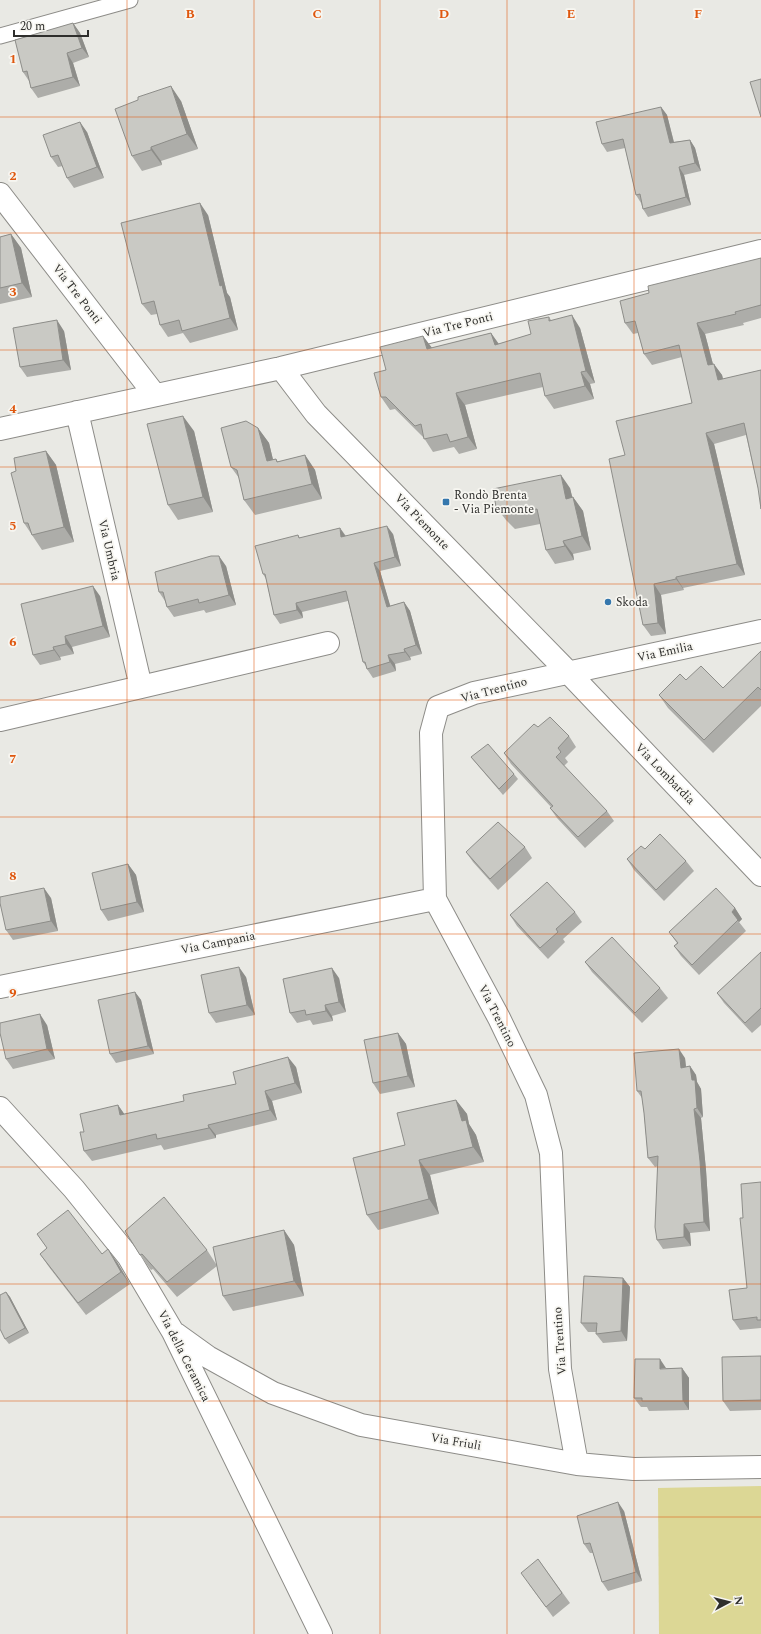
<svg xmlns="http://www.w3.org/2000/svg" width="761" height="1634" font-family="Spectral,serif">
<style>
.green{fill:#dcd795}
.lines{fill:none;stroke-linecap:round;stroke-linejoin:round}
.service-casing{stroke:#8d8c88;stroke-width:17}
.minor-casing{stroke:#8d8c88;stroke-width:24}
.service{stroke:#fff;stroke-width:15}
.minor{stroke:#fff;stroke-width:22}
.wall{fill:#adada9}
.shaded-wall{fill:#8d8d89}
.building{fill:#c9c9c4;stroke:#8d8d89}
.grid{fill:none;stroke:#df570e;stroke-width:1;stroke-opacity:0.55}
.poi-dot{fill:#3577ad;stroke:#f7f6f1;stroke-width:1.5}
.labels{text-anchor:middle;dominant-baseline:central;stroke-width:3.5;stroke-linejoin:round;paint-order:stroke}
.street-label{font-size:12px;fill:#2e2e2c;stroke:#f7f6f1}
.poi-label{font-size:12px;fill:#2e2e2c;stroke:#f7f6f1;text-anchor:start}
.grid-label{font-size:13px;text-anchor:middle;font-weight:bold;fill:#df570e;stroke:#f7f6f1;stroke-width:3.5;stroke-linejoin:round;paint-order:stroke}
</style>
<rect width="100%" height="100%" fill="#e9e9e4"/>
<path class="green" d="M 761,1486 L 761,1634 L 659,1634 L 658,1488 Z"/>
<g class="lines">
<defs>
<path id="service" d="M 0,36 L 130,0"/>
<path id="minor" d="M 0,194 L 155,395
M 281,368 L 316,414 L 568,672 L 761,875
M 77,412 L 141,687 L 328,643
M 0,429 L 281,368 L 761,251
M 0,720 L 141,687
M 0,987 L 435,899
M 0,1108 L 74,1189 L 128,1256 L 173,1332 L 321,1634
M 176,1334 L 208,1357 L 273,1393 L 361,1425 L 577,1464 L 634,1469 L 761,1467
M 577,1464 L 560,1369 L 551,1153 L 536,1095 L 499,1018 L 435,899 L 431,733 L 438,707 L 474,693 L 761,631"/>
</defs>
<use href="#service" class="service-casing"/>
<use href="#minor" class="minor-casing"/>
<use href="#service" class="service"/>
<use href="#minor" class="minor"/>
</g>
<path class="wall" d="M 73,23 L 80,33 L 89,57 L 73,63 L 80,86 L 38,98 L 31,88 L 29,81 L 23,72 Z
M 181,101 L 198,149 L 161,161 L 162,165 L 142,171 L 132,156 Z
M 661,107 L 667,115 L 674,142 L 690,140 L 695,148 L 701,171 L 684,175 L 691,205 L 648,217 L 643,209 L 641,203 L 636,195 L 625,148 L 607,152 L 602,144 Z
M 87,132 L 104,178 L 74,188 L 67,178 L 63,166 L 58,167 L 51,157 Z
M 208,215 L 227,293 L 230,297 L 238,330 L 190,343 L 183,333 L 168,337 L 160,325 L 157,314 L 151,315 L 142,304 Z
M 11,234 L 21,248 L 32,297 L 0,304 L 0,237 Z
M 761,258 L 761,318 L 743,323 L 744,325 L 705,334 L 713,364 L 722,375 L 723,379 L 761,370 L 758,488 L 746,435 L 714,444 L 745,575 L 683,588 L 684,590 L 661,595 L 666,634 L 651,636 L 643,625 L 625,455 L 692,403 L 682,357 L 652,365 L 644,354 L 638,333 L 633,334 L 625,323 L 649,293 Z
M 549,317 L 551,320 L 580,328 L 595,383 L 590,384 L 594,399 L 554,409 L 545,396 L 543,387 L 465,405 L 477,449 L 459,454 L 454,447 L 433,452 L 424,438 L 395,409 L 390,410 L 381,397 L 386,370 L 423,336 L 432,348 L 491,333 L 499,344 L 531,334 Z
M 64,331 L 71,370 L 27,377 L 20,367 Z
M 258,428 L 269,443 L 273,460 L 276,459 L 278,462 L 305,455 L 315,470 L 322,499 L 255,515 L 244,500 L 239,478 L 231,467 Z
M 194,431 L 213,512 L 178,520 L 168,505 Z
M 46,451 L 56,465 L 74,542 L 42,550 L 24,523 L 16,471 Z
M 570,488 L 572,497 L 573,497 L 583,511 L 591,550 L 573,554 L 574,560 L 555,564 L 546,550 L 540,524 L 515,529 L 506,520 L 496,507 Z
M 340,528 L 346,536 L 393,534 L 401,566 L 380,571 L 390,606 L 404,602 L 410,611 L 422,654 L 410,657 L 411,660 L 395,664 L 396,671 L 373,678 L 367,669 L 366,666 L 363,662 L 348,601 L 302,612 L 303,618 L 280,624 L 274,615 L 266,579 L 263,574 L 298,535 L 300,538 Z
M 226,566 L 236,605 L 206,613 L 204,610 L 174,617 L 167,607 L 165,601 L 159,592 Z
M 100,596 L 110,637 L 72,647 L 74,654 L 60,657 L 61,660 L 40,665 L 33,655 Z
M 761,651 L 761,706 L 713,753 L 668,708 L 659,695 L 686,680 L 723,688 Z
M 538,727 L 569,736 L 576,747 L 565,758 L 568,762 L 564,766 L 607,811 L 614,821 L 585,848 L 557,818 L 550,808 L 551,807 L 511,764 L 504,753 Z
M 471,757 L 514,774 L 518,779 L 503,795 L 475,762 Z
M 525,847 L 532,858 L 498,890 L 473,862 L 466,852 Z
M 645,849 L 686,861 L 694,871 L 664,901 L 634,870 L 627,859 Z
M 128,864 L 136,875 L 144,912 L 108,921 L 101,910 Z
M 51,898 L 58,931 L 13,940 L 6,930 Z
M 735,908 L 742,919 L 739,922 L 746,931 L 699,975 L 681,956 L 674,946 L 677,943 L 669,932 Z
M 575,912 L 582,922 L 563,939 L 565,942 L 548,959 L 517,926 L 510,915 Z
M 761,952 L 761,1025 L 752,1033 L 724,1003 L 717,993 Z
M 585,962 L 660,988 L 668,998 L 642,1023 L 592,972 Z
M 246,977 L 255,1015 L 216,1023 L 209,1013 Z
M 339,978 L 346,1012 L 332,1016 L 333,1021 L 313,1025 L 310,1020 L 297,1023 L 290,1013 Z
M 135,992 L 141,1000 L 154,1054 L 116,1063 L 110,1054 Z
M 47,1025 L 55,1059 L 13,1069 L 6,1059 Z
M 398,1033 L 406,1044 L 415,1087 L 380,1094 L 373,1083 Z
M 685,1058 L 686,1067 L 690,1066 L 696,1075 L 697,1082 L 701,1089 L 703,1117 L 701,1118 L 706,1170 L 710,1231 L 690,1233 L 691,1246 L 663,1249 L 657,1240 L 658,1166 L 655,1167 L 648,1158 L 644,1113 L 642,1098 L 637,1091 Z
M 296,1067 L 302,1093 L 272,1101 L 277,1120 L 216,1135 L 216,1138 L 164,1150 L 161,1145 L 92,1161 L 84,1151 L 118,1105 L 124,1114 L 184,1101 L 236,1084 Z
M 456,1100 L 467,1114 L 469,1124 L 476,1135 L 484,1162 L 430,1175 L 439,1214 L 378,1230 L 367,1215 L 405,1145 Z
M 761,1182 L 761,1328 L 740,1330 L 733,1320 L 747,1288 L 743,1218 Z
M 284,1230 L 294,1245 L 304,1296 L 233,1311 L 223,1296 L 217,1266 L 177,1297 L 153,1269 L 151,1270 L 140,1255 L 125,1231 L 207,1250 L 216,1264 Z
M 37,1234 L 102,1254 L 117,1262 L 130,1284 L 86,1315 L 49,1267 L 40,1254 L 47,1248 Z
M 623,1278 L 630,1287 L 627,1341 L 603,1343 L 596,1334 L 596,1332 L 588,1332 L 581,1323 Z
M 6,1292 L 10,1297 L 29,1333 L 9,1344 L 5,1339 Z
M 761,1356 L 761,1410 L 730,1411 L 723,1401 Z
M 666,1368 L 682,1368 L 689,1378 L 689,1410 L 649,1411 L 647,1407 L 641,1407 L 634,1398 Z
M 624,1511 L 642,1581 L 608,1591 L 602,1582 L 593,1553 L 590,1553 L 584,1544 Z
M 538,1559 L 570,1603 L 553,1617 L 528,1583 Z"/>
<path class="shaded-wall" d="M 73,23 L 80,33 L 89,57 L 82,48 Z
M 67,53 L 73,63 L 80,86 L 73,77 Z
M 171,86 L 181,101 L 198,149 L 187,134 Z
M 661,107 L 667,115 L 676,151 L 670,143 Z
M 80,122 L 87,132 L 104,178 L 97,167 Z
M 690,140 L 695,148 L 701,171 L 695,163 Z
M 151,147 L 161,161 L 162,165 L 151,150 Z
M 679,167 L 684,175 L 691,205 L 686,197 Z
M 200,203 L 208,215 L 227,293 L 230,297 L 238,330 L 230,318 L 220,286 Z
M 11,234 L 21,248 L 32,297 L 22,283 Z
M 572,315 L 580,328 L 595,383 L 586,371 Z
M 57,320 L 64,331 L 71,370 L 63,360 Z
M 697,323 L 705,334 L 716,376 L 708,365 Z
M 491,333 L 500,346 L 495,345 Z
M 423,336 L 432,348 L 427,349 Z
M 714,364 L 722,375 L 726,391 L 718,380 Z
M 581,372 L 590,384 L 594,399 L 585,386 Z
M 456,393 L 465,405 L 477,449 L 468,437 Z
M 183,416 L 194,431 L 213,512 L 203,497 Z
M 258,428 L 269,443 L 277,476 L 267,461 Z
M 706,433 L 714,444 L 745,575 L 737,564 Z
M 46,451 L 56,465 L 74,542 L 64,527 Z
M 305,455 L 315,470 L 322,499 L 312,484 Z
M 561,475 L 570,488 L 576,512 L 566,499 Z
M 573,497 L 583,511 L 591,550 L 582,536 Z
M 387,526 L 393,534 L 401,566 L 395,557 Z
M 340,528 L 346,537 L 341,537 Z
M 563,541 L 573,554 L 574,560 L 565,546 Z
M 219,556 L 226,566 L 236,605 L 229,595 Z
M 374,563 L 380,571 L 393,615 L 387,607 Z
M 676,577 L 683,588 L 684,590 L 676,579 Z
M 654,584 L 661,595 L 666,634 L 658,623 Z
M 93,586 L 100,596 L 110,637 L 103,626 Z
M 404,602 L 410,611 L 422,654 L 416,645 Z
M 296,603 L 302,612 L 303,618 L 297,610 Z
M 65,636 L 72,647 L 74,654 L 66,644 Z
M 53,647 L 60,657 L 61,660 L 54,650 Z
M 404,649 L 410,657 L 411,660 L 405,652 Z
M 388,655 L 395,664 L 396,671 L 390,662 Z
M 128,864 L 136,875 L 144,912 L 137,902 Z
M 44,888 L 51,898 L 58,931 L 51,921 Z
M 735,908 L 742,919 L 739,922 L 732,912 Z
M 239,967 L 246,977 L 255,1015 L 247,1005 Z
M 332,968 L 339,978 L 346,1012 L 339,1002 Z
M 135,992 L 141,1000 L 154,1054 L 148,1046 Z
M 325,1005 L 332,1016 L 333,1021 L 326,1011 Z
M 40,1014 L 47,1025 L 55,1059 L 47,1049 Z
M 398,1033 L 406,1044 L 415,1087 L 408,1076 Z
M 679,1049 L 685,1058 L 687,1077 L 681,1068 Z
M 288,1057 L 296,1067 L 302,1093 L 295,1083 Z
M 690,1066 L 696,1075 L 697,1082 L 701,1089 L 703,1117 L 697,1108 L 692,1080 Z
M 265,1091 L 272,1101 L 277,1120 L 270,1110 Z
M 456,1100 L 467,1114 L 469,1124 L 476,1135 L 484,1162 L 473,1147 L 462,1121 Z
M 118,1105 L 125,1115 L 120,1115 Z
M 694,1109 L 701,1118 L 706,1170 L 710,1231 L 704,1222 Z
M 208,1125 L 216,1135 L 216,1138 L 209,1128 Z
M 419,1160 L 430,1175 L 439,1214 L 429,1199 Z
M 684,1224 L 690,1233 L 691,1246 L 684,1237 Z
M 284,1230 L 294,1245 L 304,1296 L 294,1281 Z
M 108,1249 L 117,1262 L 130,1284 L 121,1272 Z
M 623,1278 L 630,1287 L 627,1341 L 621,1331 Z
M 6,1292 L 10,1297 L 29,1333 L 25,1328 Z
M 660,1359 L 666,1368 L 660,1369 Z
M 682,1368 L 689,1378 L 689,1410 L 683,1401 Z
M 618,1502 L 624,1511 L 642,1581 L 636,1572 Z"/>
<path class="building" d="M 73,23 L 82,48 L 67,53 L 73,77 L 31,88 L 27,71 L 23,72 L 15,40 Z
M 761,79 L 761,117 L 750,82 Z
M 171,86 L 187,134 L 151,147 L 151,150 L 132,156 L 115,109 L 138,100 L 138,97 Z
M 661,107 L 670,143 L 690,140 L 695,163 L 679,167 L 686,197 L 643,209 L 640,194 L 636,195 L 623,139 L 602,144 L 596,122 Z
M 80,122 L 97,167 L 67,178 L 58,155 L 51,157 L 43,135 Z
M 200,203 L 220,286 L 222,285 L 230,318 L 182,331 L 179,320 L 160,325 L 154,301 L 142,304 L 121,223 Z
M 11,234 L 22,283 L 0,288 L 0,237 Z
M 761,258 L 761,305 L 735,312 L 736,314 L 697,323 L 708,365 L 714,364 L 718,380 L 761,370 L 761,509 L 758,488 L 744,423 L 706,433 L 737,564 L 676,577 L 676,579 L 654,584 L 658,623 L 643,625 L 609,459 L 625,455 L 616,421 L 692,403 L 679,345 L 644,354 L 635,321 L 625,323 L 620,301 L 649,293 L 648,286 Z
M 572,315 L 586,371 L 581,372 L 585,386 L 545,396 L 540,373 L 456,393 L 468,437 L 450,442 L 447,434 L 424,439 L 421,424 L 415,426 L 386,397 L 381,397 L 374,373 L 386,370 L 380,347 L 423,336 L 427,349 L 491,333 L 495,345 L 531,334 L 528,321 L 549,317 L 549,321 Z
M 57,320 L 63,360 L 20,367 L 13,328 Z
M 183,416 L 203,497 L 168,505 L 147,424 Z
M 246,421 L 258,428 L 267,461 L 276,459 L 277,462 L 305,455 L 312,484 L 244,500 L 237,470 L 231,467 L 221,428 Z
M 46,451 L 64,527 L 32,535 L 28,523 L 24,523 L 11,473 L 16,471 L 14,458 Z
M 561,475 L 566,499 L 573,497 L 582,536 L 563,541 L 565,546 L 546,550 L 537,509 L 505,515 L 496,507 L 493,489 Z
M 387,526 L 395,557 L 374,563 L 387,607 L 404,602 L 416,645 L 404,649 L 405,652 L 388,655 L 390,662 L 367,669 L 365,662 L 363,662 L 346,591 L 296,603 L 297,610 L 274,615 L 265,574 L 263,574 L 255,546 L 298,535 L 299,538 L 340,528 L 341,537 Z
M 211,556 L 219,556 L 229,595 L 199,603 L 198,599 L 167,607 L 163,592 L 159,592 L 155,572 Z
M 93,586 L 103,626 L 65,636 L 66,644 L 53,647 L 54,650 L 33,655 L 21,604 Z
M 761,651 L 761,690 L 758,687 L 704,740 L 659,695 L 680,674 L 686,680 L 701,666 L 723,688 Z
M 550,717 L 569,736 L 558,748 L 561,752 L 556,757 L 607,811 L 578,837 L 550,808 L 553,806 L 504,753 L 534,724 L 538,727 Z
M 488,744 L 514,774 L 499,789 L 471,757 Z
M 498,822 L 525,847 L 490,879 L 466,852 Z
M 660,834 L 686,861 L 656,890 L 627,859 L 641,846 L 645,849 Z
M 128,864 L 137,902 L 101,910 L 92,873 Z
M 547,882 L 575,912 L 556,929 L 558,932 L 540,948 L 510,915 Z
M 44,888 L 51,921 L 6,930 L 0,903 L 0,897 Z
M 716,888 L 735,908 L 732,912 L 738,920 L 692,965 L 674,946 L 678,943 L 669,932 Z
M 612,937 L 660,988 L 635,1013 L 585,962 Z
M 761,952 L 761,1008 L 745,1023 L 717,993 Z
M 239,967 L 247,1005 L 209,1013 L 201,975 Z
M 332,968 L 339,1002 L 325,1005 L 326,1011 L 306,1015 L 305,1010 L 290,1013 L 283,979 Z
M 135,992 L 148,1046 L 110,1054 L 98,1000 Z
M 40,1014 L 47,1049 L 6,1059 L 0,1033 L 0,1023 Z
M 398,1033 L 408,1076 L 373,1083 L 364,1040 Z
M 679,1049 L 681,1068 L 690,1066 L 692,1080 L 695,1080 L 697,1108 L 694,1109 L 700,1161 L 704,1222 L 684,1224 L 684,1237 L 657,1240 L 655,1227 L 658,1156 L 648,1158 L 644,1113 L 641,1091 L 637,1091 L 634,1053 Z
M 288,1057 L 295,1083 L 265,1091 L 270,1110 L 208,1125 L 209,1128 L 157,1139 L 156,1134 L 84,1151 L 80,1132 L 84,1132 L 80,1114 L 118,1105 L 120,1115 L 184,1101 L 183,1095 L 236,1084 L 233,1072 Z
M 456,1100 L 462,1121 L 466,1120 L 473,1147 L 419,1160 L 429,1199 L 367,1215 L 353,1158 L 405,1145 L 397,1113 Z
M 761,1182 L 761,1320 L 757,1320 L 757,1317 L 733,1320 L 729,1290 L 747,1288 L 740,1218 L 743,1218 L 741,1184 Z
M 164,1197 L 207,1250 L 167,1282 L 142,1254 L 140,1255 L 125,1231 Z
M 68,1210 L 102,1254 L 108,1249 L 121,1272 L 78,1303 L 40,1254 L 47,1248 L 37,1234 Z
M 284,1230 L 294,1281 L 223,1296 L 213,1247 Z
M 584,1276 L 623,1278 L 621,1331 L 596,1334 L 597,1323 L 581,1323 Z
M 6,1292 L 25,1328 L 5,1339 L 0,1329 L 0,1295 Z
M 761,1356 L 761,1400 L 723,1401 L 722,1357 Z
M 635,1359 L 660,1359 L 660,1369 L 682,1368 L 683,1401 L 642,1401 L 642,1398 L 634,1398 Z
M 618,1502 L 636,1572 L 602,1582 L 590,1543 L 584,1544 L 577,1516 Z
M 538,1559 L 562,1593 L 546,1607 L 521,1573 Z"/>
<path class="grid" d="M 127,0 L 127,1634M 254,0 L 254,1634M 380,0 L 380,1634M 507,0 L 507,1634M 634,0 L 634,1634M 0,117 L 761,117M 0,233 L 761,233M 0,350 L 761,350M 0,467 L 761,467M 0,584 L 761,584M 0,700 L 761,700M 0,817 L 761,817M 0,934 L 761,934M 0,1050 L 761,1050M 0,1167 L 761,1167M 0,1284 L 761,1284M 0,1401 L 761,1401M 0,1517 L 761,1517"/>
<g class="poi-dot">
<rect x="442" y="498" width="8" height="8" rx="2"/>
<circle cx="608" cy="602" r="4"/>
</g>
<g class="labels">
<g class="street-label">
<text transform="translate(77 294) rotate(52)">Via Tre Ponti</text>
<text transform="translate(458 325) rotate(-14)">Via Tre Ponti</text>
<text transform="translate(422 522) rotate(46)">Via Piemonte</text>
<text transform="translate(109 550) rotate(77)">Via Umbria</text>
<text transform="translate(665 652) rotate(-12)">Via Emilia</text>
<text transform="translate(494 690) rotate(-15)">Via Trentino</text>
<text transform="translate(665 774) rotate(46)">Via Lombardia</text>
<text transform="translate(218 943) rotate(-11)">Via Campania</text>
<text transform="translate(497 1016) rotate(63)">Via Trentino</text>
<text transform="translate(560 1341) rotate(-94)">Via Trentino</text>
<text transform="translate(184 1356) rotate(63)">Via della Ceramica</text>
<text transform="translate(456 1442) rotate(10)">Via Friuli</text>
</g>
<g class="poi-label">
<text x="454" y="495">Rondò Brenta<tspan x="454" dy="14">- Via Piemonte</tspan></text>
<text x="616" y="602">Skoda</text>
</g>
</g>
<g class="grid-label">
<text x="190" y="18">B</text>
<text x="317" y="18">C</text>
<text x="444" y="18">D</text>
<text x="571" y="18">E</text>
<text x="698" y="18">F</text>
<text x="13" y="63">1</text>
<text x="13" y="180">2</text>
<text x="13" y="296">3</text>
<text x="13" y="413">4</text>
<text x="13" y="530">5</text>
<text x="13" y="646">6</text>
<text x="13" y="763">7</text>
<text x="13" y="880">8</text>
<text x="13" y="997">9</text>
</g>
<g transform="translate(729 1602) rotate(83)" stroke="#f7f6f1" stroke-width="3" paint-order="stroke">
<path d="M0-3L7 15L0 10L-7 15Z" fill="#2e2e2c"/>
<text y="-6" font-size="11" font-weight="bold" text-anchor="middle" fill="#2e2e2c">N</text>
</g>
<path d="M14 30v6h74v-6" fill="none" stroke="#2e2e2c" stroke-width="2"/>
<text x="20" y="30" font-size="12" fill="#2e2e2c" stroke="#f7f6f1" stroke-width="3" paint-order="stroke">20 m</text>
</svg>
